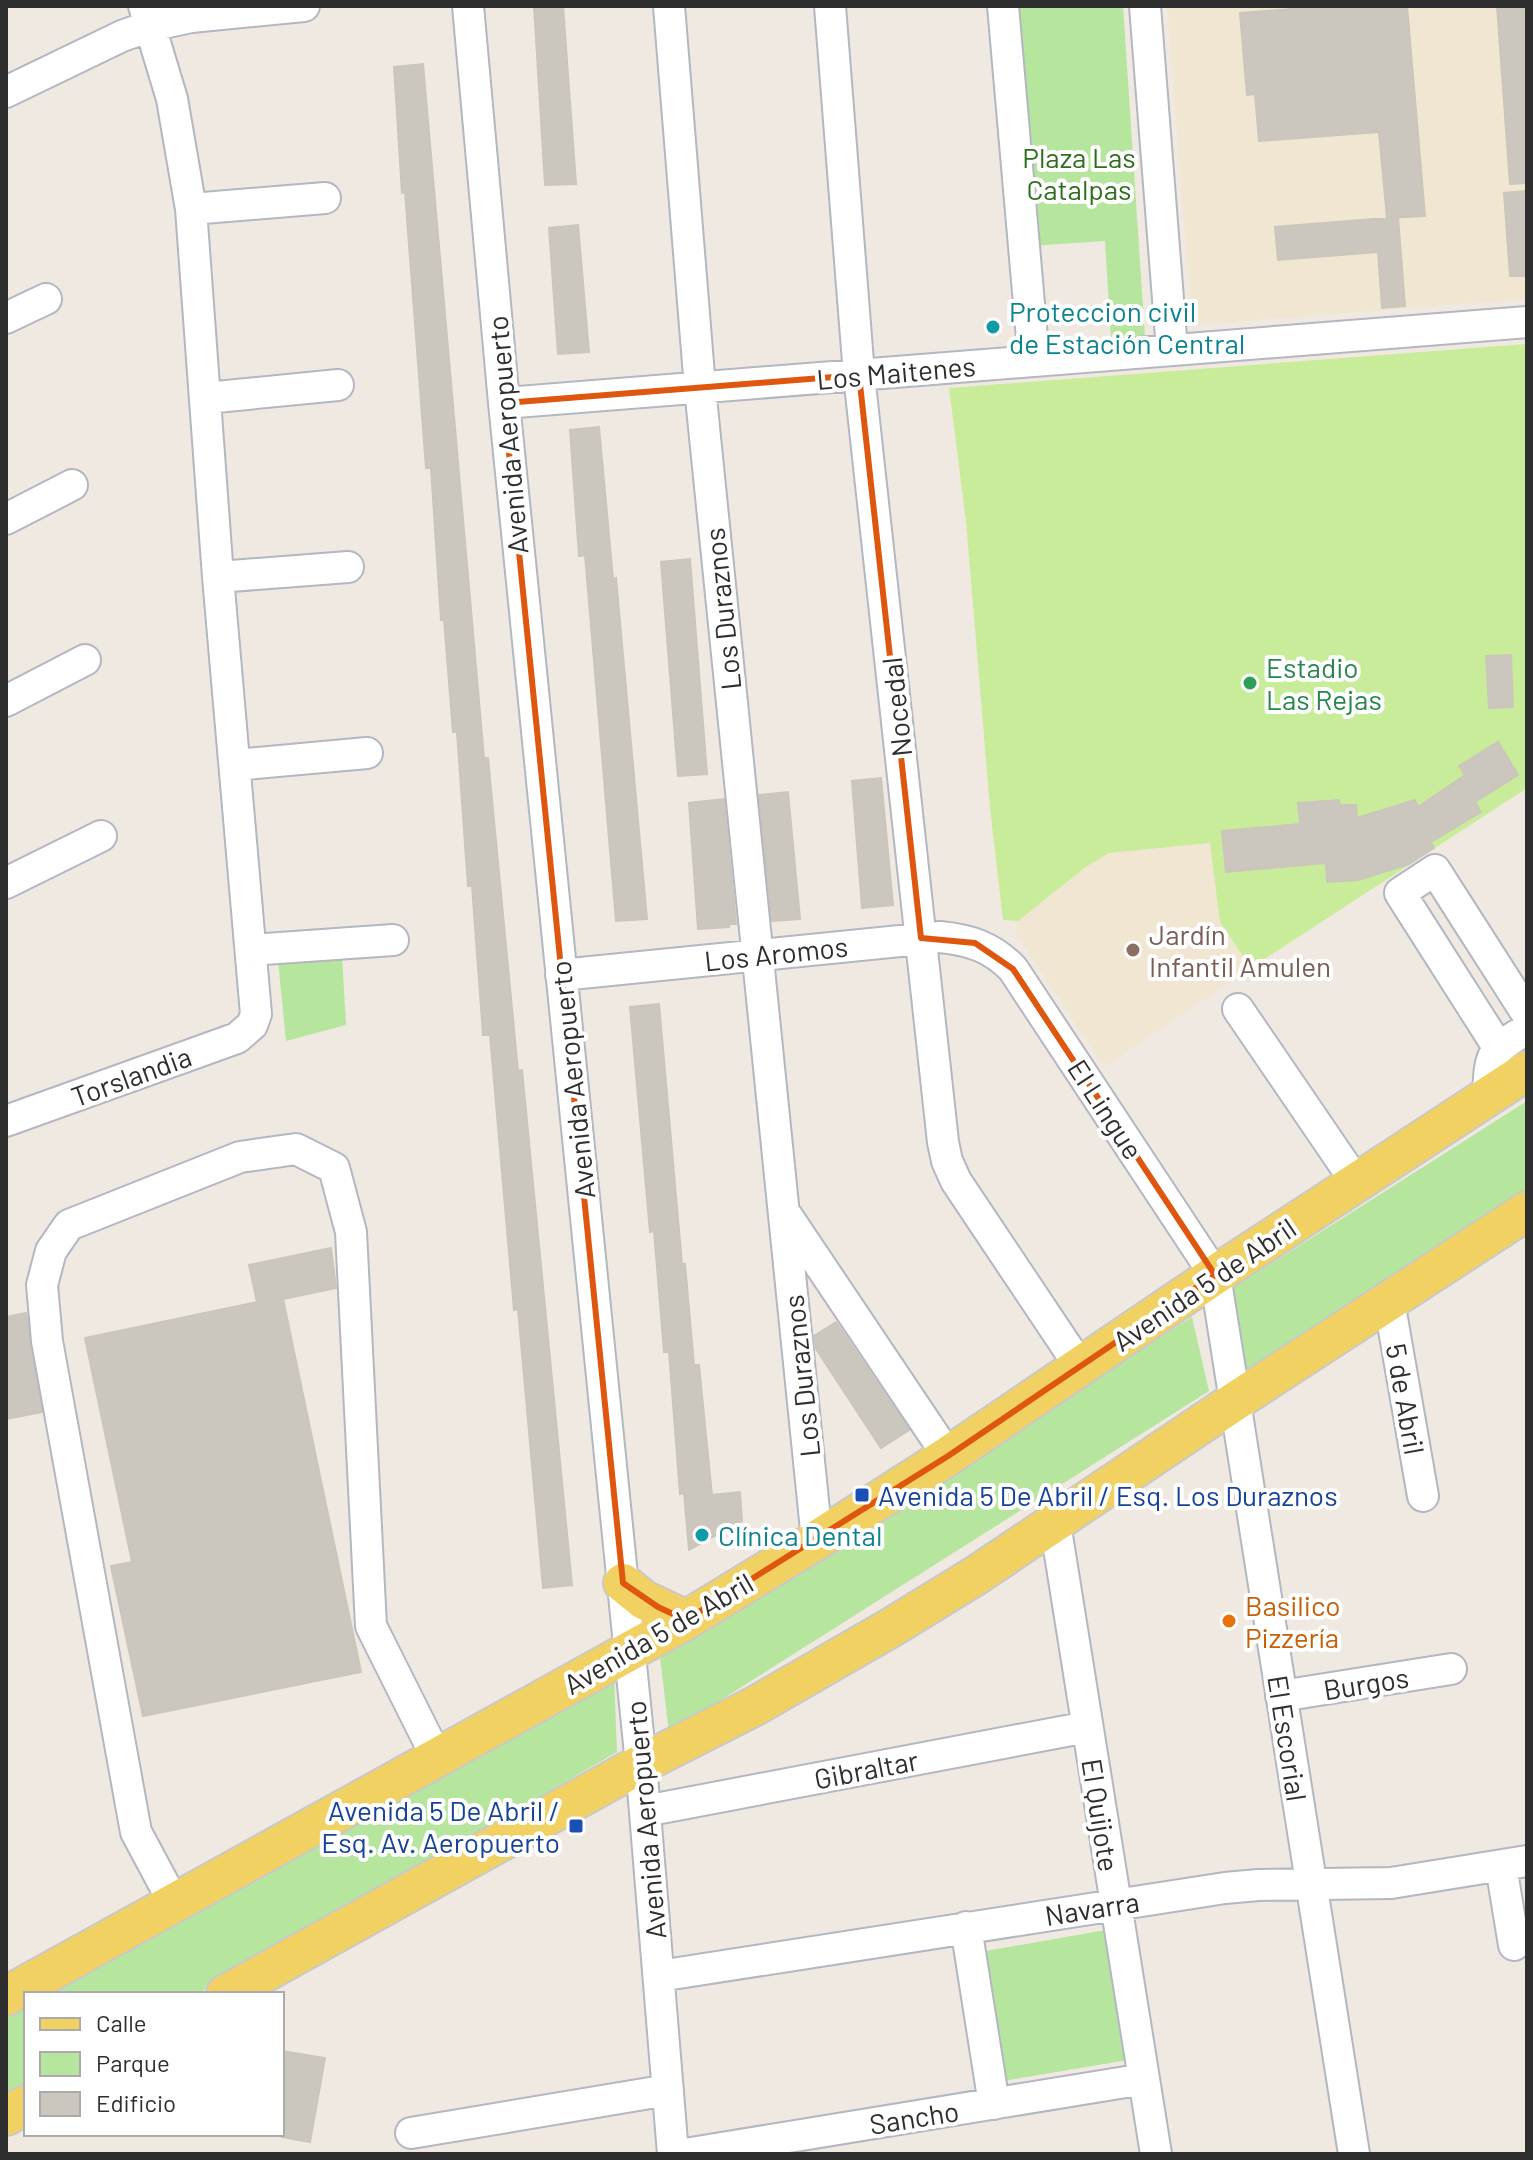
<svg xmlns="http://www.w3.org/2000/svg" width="1533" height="2160" font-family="Barlow,sans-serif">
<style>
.education{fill:#f0e6d1}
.green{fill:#b6e59e}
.pitch{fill:#c9ec9a}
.building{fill:#cbc7bf;stroke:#cbc5ba;stroke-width:2}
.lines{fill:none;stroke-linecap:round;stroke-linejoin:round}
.minor-casing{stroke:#b4b7c1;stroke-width:34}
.major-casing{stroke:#c9c9c9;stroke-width:42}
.minor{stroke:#fff;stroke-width:30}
.major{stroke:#f2d163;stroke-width:38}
.marked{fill:none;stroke:#df570e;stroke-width:6;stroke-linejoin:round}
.culture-dot{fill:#0f9aa8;stroke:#fff;stroke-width:3}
.leisure-dot{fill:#2e9e5b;stroke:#fff;stroke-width:3}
.education-dot{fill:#8d6e63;stroke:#fff;stroke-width:3}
.transit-dot{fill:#1a4fb4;stroke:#fff;stroke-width:3}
.food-dot{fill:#e8710a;stroke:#fff;stroke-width:3}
.labels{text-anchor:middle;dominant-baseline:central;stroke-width:8;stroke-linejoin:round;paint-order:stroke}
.park-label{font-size:28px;fill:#2c6e1b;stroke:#fff}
.culture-label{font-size:28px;fill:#0d838f;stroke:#fff;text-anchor:start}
.street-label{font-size:28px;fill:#2e2e2e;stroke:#fff}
.leisure-label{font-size:28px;fill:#27864d;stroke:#fff;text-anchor:start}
.education-label{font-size:28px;fill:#785e54;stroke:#fff;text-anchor:start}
.transit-label{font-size:28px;fill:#164399;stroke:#fff;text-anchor:start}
.food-label{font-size:28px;fill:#c56008;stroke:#fff;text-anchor:start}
</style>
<rect width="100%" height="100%" fill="#efe9e1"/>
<path class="education" d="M 1167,6 L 1527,6 L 1527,299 L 1192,325 Z
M 1211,843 L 1220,922 L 1251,968 L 1104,1067 L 1015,932 L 1018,921 L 1087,866 L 1109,853 Z"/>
<path class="green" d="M 1014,6 L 1123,6 L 1145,337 L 1111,339 L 1105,241 L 1029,246 Z
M 342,956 L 346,1025 L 286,1041 L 278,960 Z
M 1527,1101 L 1527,1192 L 1243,1373 L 1234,1287 Z
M 1192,1317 L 1209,1391 L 669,1733 L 660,1657 Z
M 614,1675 L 617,1752 L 197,1994 L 40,1994 Z
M 1106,1930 L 1128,2060 L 1003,2081 L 980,1952 Z
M 26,2002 L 26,2093 L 6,2105 L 6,2013 Z"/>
<path class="pitch" d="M 1527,344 L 1527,788 L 1251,968 L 1220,922 L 1210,843 L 1109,853 L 1087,866 L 1018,921 L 1003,920 L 990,808 L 966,521 L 949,388 Z"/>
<path class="building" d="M 534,6 L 563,6 L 576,184 L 545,185 Z
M 1329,6 L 1407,6 L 1425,216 L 1387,218 L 1379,132 L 1259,141 L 1255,94 L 1247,95 L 1240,13 Z
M 1497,6 L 1527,6 L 1527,183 L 1510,184 Z
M 423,64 L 484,758 L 488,758 L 518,1071 L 522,1070 L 572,1585 L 543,1588 L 518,1309 L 514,1310 L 490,1035 L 483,1035 L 472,886 L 468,886 L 457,732 L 453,732 L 444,620 L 441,620 L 431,468 L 426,468 L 405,192 L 402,193 L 394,67 Z
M 1527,191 L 1527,276 L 1510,276 L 1504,193 Z
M 1398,217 L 1405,306 L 1382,308 L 1378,252 L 1278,260 L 1275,227 Z
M 578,225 L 589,352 L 558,354 L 549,228 Z
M 599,427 L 613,579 L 616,578 L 647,919 L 616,921 L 585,555 L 579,556 L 570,430 Z
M 690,559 L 707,774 L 678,776 L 661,562 Z
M 1511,655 L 1513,707 L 1489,708 L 1486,656 Z
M 1498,742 L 1518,775 L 1475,802 L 1481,812 L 1431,842 L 1434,848 L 1409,864 L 1358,880 L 1327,882 L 1326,863 L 1226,872 L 1222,831 L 1300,824 L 1298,803 L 1339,800 L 1340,805 L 1356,805 L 1357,818 L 1415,800 L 1418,807 L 1465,775 L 1459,766 Z
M 881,778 L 893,905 L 862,908 L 852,781 Z
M 788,792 L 800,919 L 772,921 L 759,795 Z
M 724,799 L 736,924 L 729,924 L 729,927 L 698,929 L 689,803 Z
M 659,1004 L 682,1264 L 685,1264 L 694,1365 L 699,1365 L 712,1495 L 740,1492 L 742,1521 L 689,1550 L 684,1493 L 680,1494 L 669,1352 L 664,1352 L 654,1231 L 650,1232 L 630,1007 Z
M 331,1248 L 336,1288 L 283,1299 L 361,1672 L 143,1716 L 111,1566 L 132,1562 L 85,1338 L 257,1302 L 249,1265 Z
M 26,1313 L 42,1412 L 6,1419 L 6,1317 Z
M 836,1322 L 909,1430 L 881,1448 L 816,1349 L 814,1336 Z
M 282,2051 L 325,2058 L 310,2142 L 282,2137 Z"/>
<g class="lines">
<defs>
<path id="minor" d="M 468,6 L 504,403 L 641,1764 L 673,2154
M 669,6 L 700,388 L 817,1540
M 830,6 L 859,375 L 943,1142 L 947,1161 L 956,1181 L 1081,1368
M 1003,6 L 1034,361
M 1145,6 L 1172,350
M 6,92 L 122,36 L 150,26 L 191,17 L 304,6
M 191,209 L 325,198
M 6,318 L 46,299
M 206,398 L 338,385
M 504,403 L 1527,322
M 6,519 L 72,485
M 218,577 L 348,567
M 6,701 L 85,660
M 235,765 L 367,753
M 6,883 L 101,836
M 251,950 L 393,940
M 561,975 L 940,937 C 970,940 992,947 1013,969 L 1215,1275 L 1354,2154
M 1238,1009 L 1356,1182
M 1498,1047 L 1400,893 L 1435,870 L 1527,1014
M 1488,1096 C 1490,1052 1490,1052 1527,1029
M 6,1121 L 237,1038 L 252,1025 L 256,1014 L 218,577 L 191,209 L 172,99 L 144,6
M 787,1216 L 948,1456
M 1389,1301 L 1423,1496
M 1055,1523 L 1156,2154
M 1281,1696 L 1451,1669
M 645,1811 L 1087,1727
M 1501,1866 L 1514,1945
M 174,1903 L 136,1832 L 47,1341 L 42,1285 L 51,1251 L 69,1225 L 240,1157 L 296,1149 L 334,1168 L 351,1232 L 371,1626 L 436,1756
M 966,1927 L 994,2104
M 659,1976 L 1225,1888 L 1258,1885 L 1391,1883 L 1527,1861
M 411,2133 L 668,2090
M 685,2154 L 1144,2079"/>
<path id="major" d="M 623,1583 L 644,1600 L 686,1620
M 226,1994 L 641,1764 L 755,1706 L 892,1627 L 975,1576 L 1234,1402 L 1527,1211
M 6,1996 L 686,1620 L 817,1540 L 948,1456 L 1215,1275 L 1527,1071
M 6,2116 L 26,2105"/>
</defs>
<use href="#minor" class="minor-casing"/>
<use href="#major" class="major-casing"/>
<use href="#minor" class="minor"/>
<use href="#major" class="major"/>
</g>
<path class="marked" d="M 859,375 L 921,938 L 975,943 L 1013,969 L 1215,1275 L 948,1456 L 686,1620 L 658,1607 L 623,1583 L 504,403 Z"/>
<g class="culture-dot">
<circle cx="993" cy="327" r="8"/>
<circle cx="702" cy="1535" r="8"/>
</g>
<circle class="leisure-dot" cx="1250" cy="683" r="8"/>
<circle class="education-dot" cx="1133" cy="950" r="8"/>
<g class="transit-dot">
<rect x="854" y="1487" width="16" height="16" rx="4"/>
<rect x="568" y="1818" width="16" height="16" rx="4"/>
</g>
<circle class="food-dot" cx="1229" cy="1621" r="8"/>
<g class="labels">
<g class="park-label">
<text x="1079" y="157">Plaza Las<tspan x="1079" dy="32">Catalpas</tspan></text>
</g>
<g class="culture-label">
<text x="1009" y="311">Proteccion civil<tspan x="1009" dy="32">de Estación Central</tspan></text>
<text x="718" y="1535">Clínica Dental</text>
</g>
<g class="street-label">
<text transform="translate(896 372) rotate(-5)">Los Maitenes</text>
<text transform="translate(507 435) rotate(-95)">Avenida Aeropuerto</text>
<text transform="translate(722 609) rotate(-96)">Los Duraznos</text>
<text transform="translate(896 707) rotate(-96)">Nocedal</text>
<text transform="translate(776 953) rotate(-6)">Los Aromos</text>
<text transform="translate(131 1076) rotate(-20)">Torslandia</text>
<text transform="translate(572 1080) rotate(-96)">Avenida Aeropuerto</text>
<text transform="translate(1106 1109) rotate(57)">El Lingue</text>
<text transform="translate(1204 1284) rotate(-34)">Avenida 5 de Abril</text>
<text transform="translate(801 1376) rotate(-96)">Los Duraznos</text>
<text transform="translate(1406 1399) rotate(80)">5 de Abril</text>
<text transform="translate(658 1633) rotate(-30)">Avenida 5 de Abril</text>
<text transform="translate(1366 1683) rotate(-9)">Burgos</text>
<text transform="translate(1288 1738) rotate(81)">El Escorial</text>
<text transform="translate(866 1769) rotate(-11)">Gibraltar</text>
<text transform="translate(1101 1815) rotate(81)">El Quijote</text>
<text transform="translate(645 1820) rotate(-95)">Avenida Aeropuerto</text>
<text transform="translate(1092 1908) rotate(-9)">Navarra</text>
<text transform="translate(914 2117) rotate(-9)">Sancho</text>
</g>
<g class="leisure-label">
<text x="1266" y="667">Estadio<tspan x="1266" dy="32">Las Rejas</tspan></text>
</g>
<g class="education-label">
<text x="1149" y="934">Jardín<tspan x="1149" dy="32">Infantil Amulen</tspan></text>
</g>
<g class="transit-label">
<text x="878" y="1495">Avenida 5 De Abril / Esq. Los Duraznos</text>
<text x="560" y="1810" text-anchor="end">Avenida 5 De Abril /<tspan x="560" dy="32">Esq. Av. Aeropuerto</tspan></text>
</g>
<g class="food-label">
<text x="1245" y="1605">Basilico<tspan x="1245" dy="32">Pizzería</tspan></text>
</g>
</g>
<rect width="1533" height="2160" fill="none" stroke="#2e2e2e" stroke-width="16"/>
<rect x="24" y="1992" width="260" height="144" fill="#ffffff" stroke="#ababab" stroke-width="2"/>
<rect x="40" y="2018" width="40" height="12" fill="#f2d163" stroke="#ababab" stroke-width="2"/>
<text x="96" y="2032" font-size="24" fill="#2e2e2e">Calle</text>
<rect x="40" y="2052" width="40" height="24" fill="#b6e59e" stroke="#ababab" stroke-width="2"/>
<text x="96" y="2072" font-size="24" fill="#2e2e2e">Parque</text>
<rect x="40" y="2092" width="40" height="24" fill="#cbc7bf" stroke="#ababab" stroke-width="2"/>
<text x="96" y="2112" font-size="24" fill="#2e2e2e">Edificio</text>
</svg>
